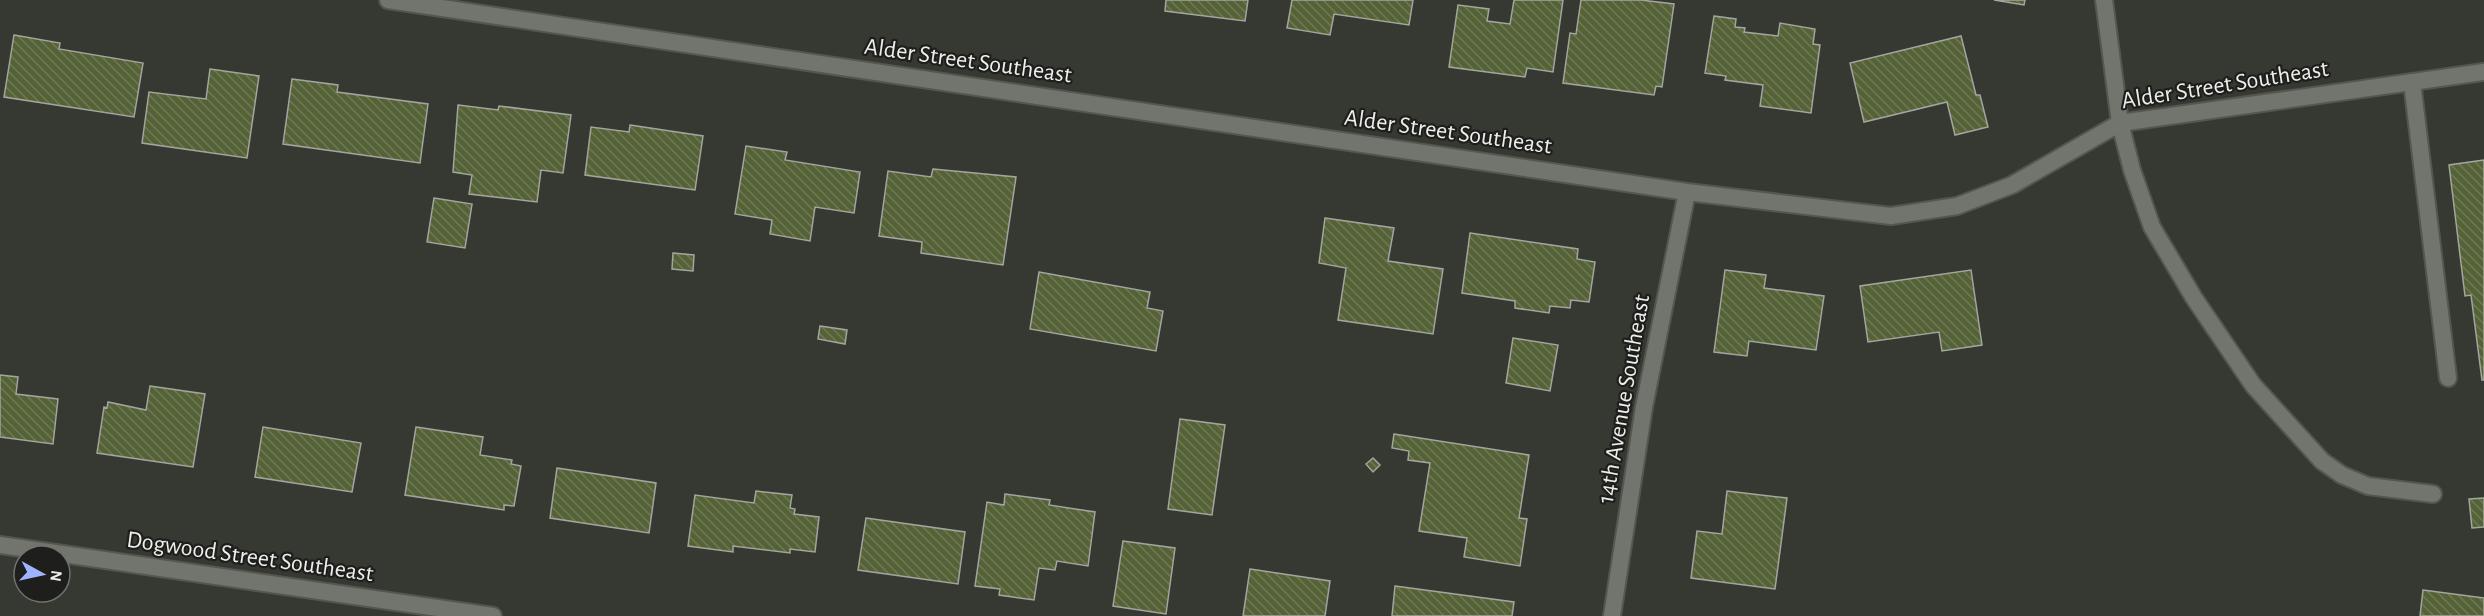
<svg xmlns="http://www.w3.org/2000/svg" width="2484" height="616" font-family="'Alegreya Sans',sans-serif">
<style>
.building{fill:url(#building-back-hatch);stroke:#a3a59e;stroke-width:1.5}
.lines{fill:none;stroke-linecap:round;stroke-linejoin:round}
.service-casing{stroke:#545650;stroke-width:20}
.minor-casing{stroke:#545650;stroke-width:20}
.service{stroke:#72756e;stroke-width:16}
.minor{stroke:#72756e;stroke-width:16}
.labels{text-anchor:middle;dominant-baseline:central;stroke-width:4.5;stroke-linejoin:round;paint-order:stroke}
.street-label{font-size:24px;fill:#eeefeb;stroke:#1e1f1c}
</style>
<defs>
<pattern id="building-back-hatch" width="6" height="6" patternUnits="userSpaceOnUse" patternTransform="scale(1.5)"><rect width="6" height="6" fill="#556237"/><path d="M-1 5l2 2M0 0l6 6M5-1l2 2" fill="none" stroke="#6e7954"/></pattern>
</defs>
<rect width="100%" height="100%" fill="#363932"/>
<path class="building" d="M 1166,0 L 1248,0 L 1245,21 L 1165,11 Z
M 1292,0 L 1413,0 L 1409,25 L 1334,14 L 1330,35 L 1287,28 Z
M 1514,0 L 1563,0 L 1553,72 L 1527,68 L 1525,77 L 1449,67 L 1458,5 L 1489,9 L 1487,21 L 1510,24 Z
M 1581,0 L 1641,0 L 1674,4 L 1662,87 L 1656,86 L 1654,95 L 1563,83 L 1570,33 L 1576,34 Z
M 1994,0 L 2025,0 L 2024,5 Z
M 1714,16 L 1736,19 L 1735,27 L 1745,28 L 1744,32 L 1778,36 L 1780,23 L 1815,29 L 1813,44 L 1820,45 L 1811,113 L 1760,106 L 1763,85 L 1725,80 L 1726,76 L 1705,73 Z
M 14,35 L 60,43 L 59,49 L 143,63 L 134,117 L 4,97 Z
M 1961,36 L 1976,95 L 1980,95 L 1988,127 L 1955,135 L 1947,102 L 1864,122 L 1850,63 Z
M 210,69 L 259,76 L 247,158 L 142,143 L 149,92 L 206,99 Z
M 292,79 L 338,85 L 337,92 L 428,104 L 420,163 L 283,144 Z
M 458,105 L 498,110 L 499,106 L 571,115 L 563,173 L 541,170 L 537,202 L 469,194 L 472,175 L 453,172 Z
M 630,125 L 703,136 L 695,190 L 585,175 L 591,127 L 629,132 Z
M 746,146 L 787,152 L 785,160 L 860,172 L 854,213 L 815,207 L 810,241 L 770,234 L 772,220 L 735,214 Z
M 2484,160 L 2484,380 L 2482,380 L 2471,295 L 2465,296 L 2449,165 Z
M 933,169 L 1016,177 L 1003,265 L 921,253 L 922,242 L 879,236 L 888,171 L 931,177 Z
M 434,198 L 472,204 L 465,248 L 427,242 Z
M 1325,218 L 1394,228 L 1388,261 L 1443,269 L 1433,334 L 1338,320 L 1346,268 L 1319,263 Z
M 1470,233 L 1578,249 L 1577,259 L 1595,262 L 1589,302 L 1571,300 L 1570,308 L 1550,306 L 1549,313 L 1515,308 L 1515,301 L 1462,293 Z
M 673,253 L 694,255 L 693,271 L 672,269 Z
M 1725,270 L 1766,275 L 1764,288 L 1824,296 L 1816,350 L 1749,341 L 1747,356 L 1714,352 Z
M 1971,270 L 1982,345 L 1942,351 L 1939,332 L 1868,342 L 1860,286 Z
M 1039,272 L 1150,292 L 1147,308 L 1163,311 L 1156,351 L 1030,329 Z
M 820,326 L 847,330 L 845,344 L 818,339 Z
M 1513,338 L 1558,345 L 1550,391 L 1506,383 Z
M 0,375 L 18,377 L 16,394 L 58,399 L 53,444 L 0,437 Z
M 150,386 L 205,394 L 193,467 L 97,453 L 104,407 L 107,408 L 108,402 L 146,410 Z
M 1180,419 L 1225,425 L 1212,515 L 1168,509 Z
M 263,427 L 361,443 L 352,492 L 255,477 Z
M 416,427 L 483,437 L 480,455 L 512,460 L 511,464 L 521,466 L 514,506 L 504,505 L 504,510 L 405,495 Z
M 1394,434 L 1529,455 L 1519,518 L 1527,519 L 1520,566 L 1464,557 L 1467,538 L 1419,531 L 1430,463 L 1408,460 L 1409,451 L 1392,448 Z
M 1373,458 L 1380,465 L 1373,472 L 1366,464 Z
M 557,468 L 656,483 L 649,533 L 550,518 Z
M 756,491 L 792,495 L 790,508 L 795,509 L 794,514 L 819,517 L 815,552 L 790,549 L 790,553 L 733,546 L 733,552 L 688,546 L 695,495 L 754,503 Z
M 1727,491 L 1787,498 L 1775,589 L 1691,578 L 1697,531 L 1722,534 Z
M 1005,494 L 1050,500 L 1049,505 L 1095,512 L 1088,566 L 1057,561 L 1055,570 L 1039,568 L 1034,600 L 999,595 L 1000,589 L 975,586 L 987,502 L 1004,505 Z
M 2484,498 L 2484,527 L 2472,528 L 2469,499 Z
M 866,518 L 965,532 L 958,584 L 858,570 Z
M 1123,541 L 1175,548 L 1166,614 L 1113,606 Z
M 1250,569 L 1330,581 L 1325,616 L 1243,616 Z
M 1395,586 L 1514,602 L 1512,616 L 1392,616 Z
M 2423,590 L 2484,598 L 2484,616 L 2420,616 Z"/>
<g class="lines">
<defs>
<path id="service" d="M 2412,82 L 2448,378
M 2120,123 L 2132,170 L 2152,227 L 2194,298 L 2253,385 L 2322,461 L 2342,475 L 2368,486 L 2433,494"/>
<path id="minor" d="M 388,0 L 1687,192 L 1891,216 L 1957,206 L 2012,185 L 2120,123 L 2484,72
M 2104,0 L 2120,123
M 0,545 L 493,616
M 1612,616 L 1644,407 L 1687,192"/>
</defs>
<use href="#service" class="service-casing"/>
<use href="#minor" class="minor-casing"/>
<use href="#service" class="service"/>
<use href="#minor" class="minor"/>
</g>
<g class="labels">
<g class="street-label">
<text transform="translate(968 61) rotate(8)">Alder Street Southeast</text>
<text transform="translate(2225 85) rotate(-9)">Alder Street Southeast</text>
<text transform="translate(1448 132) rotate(8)">Alder Street Southeast</text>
<text transform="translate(1624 399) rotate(-80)">14th Avenue Southeast</text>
<text transform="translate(250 557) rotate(8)">Dogwood Street Southeast</text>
</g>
</g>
<g transform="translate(42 574) rotate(98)"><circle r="28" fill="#1e1f1c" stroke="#71726f" stroke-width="1.5"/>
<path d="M0-4.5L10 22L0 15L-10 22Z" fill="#a0b3fd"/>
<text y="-9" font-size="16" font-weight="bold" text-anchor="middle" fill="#eeefeb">N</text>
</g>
</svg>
